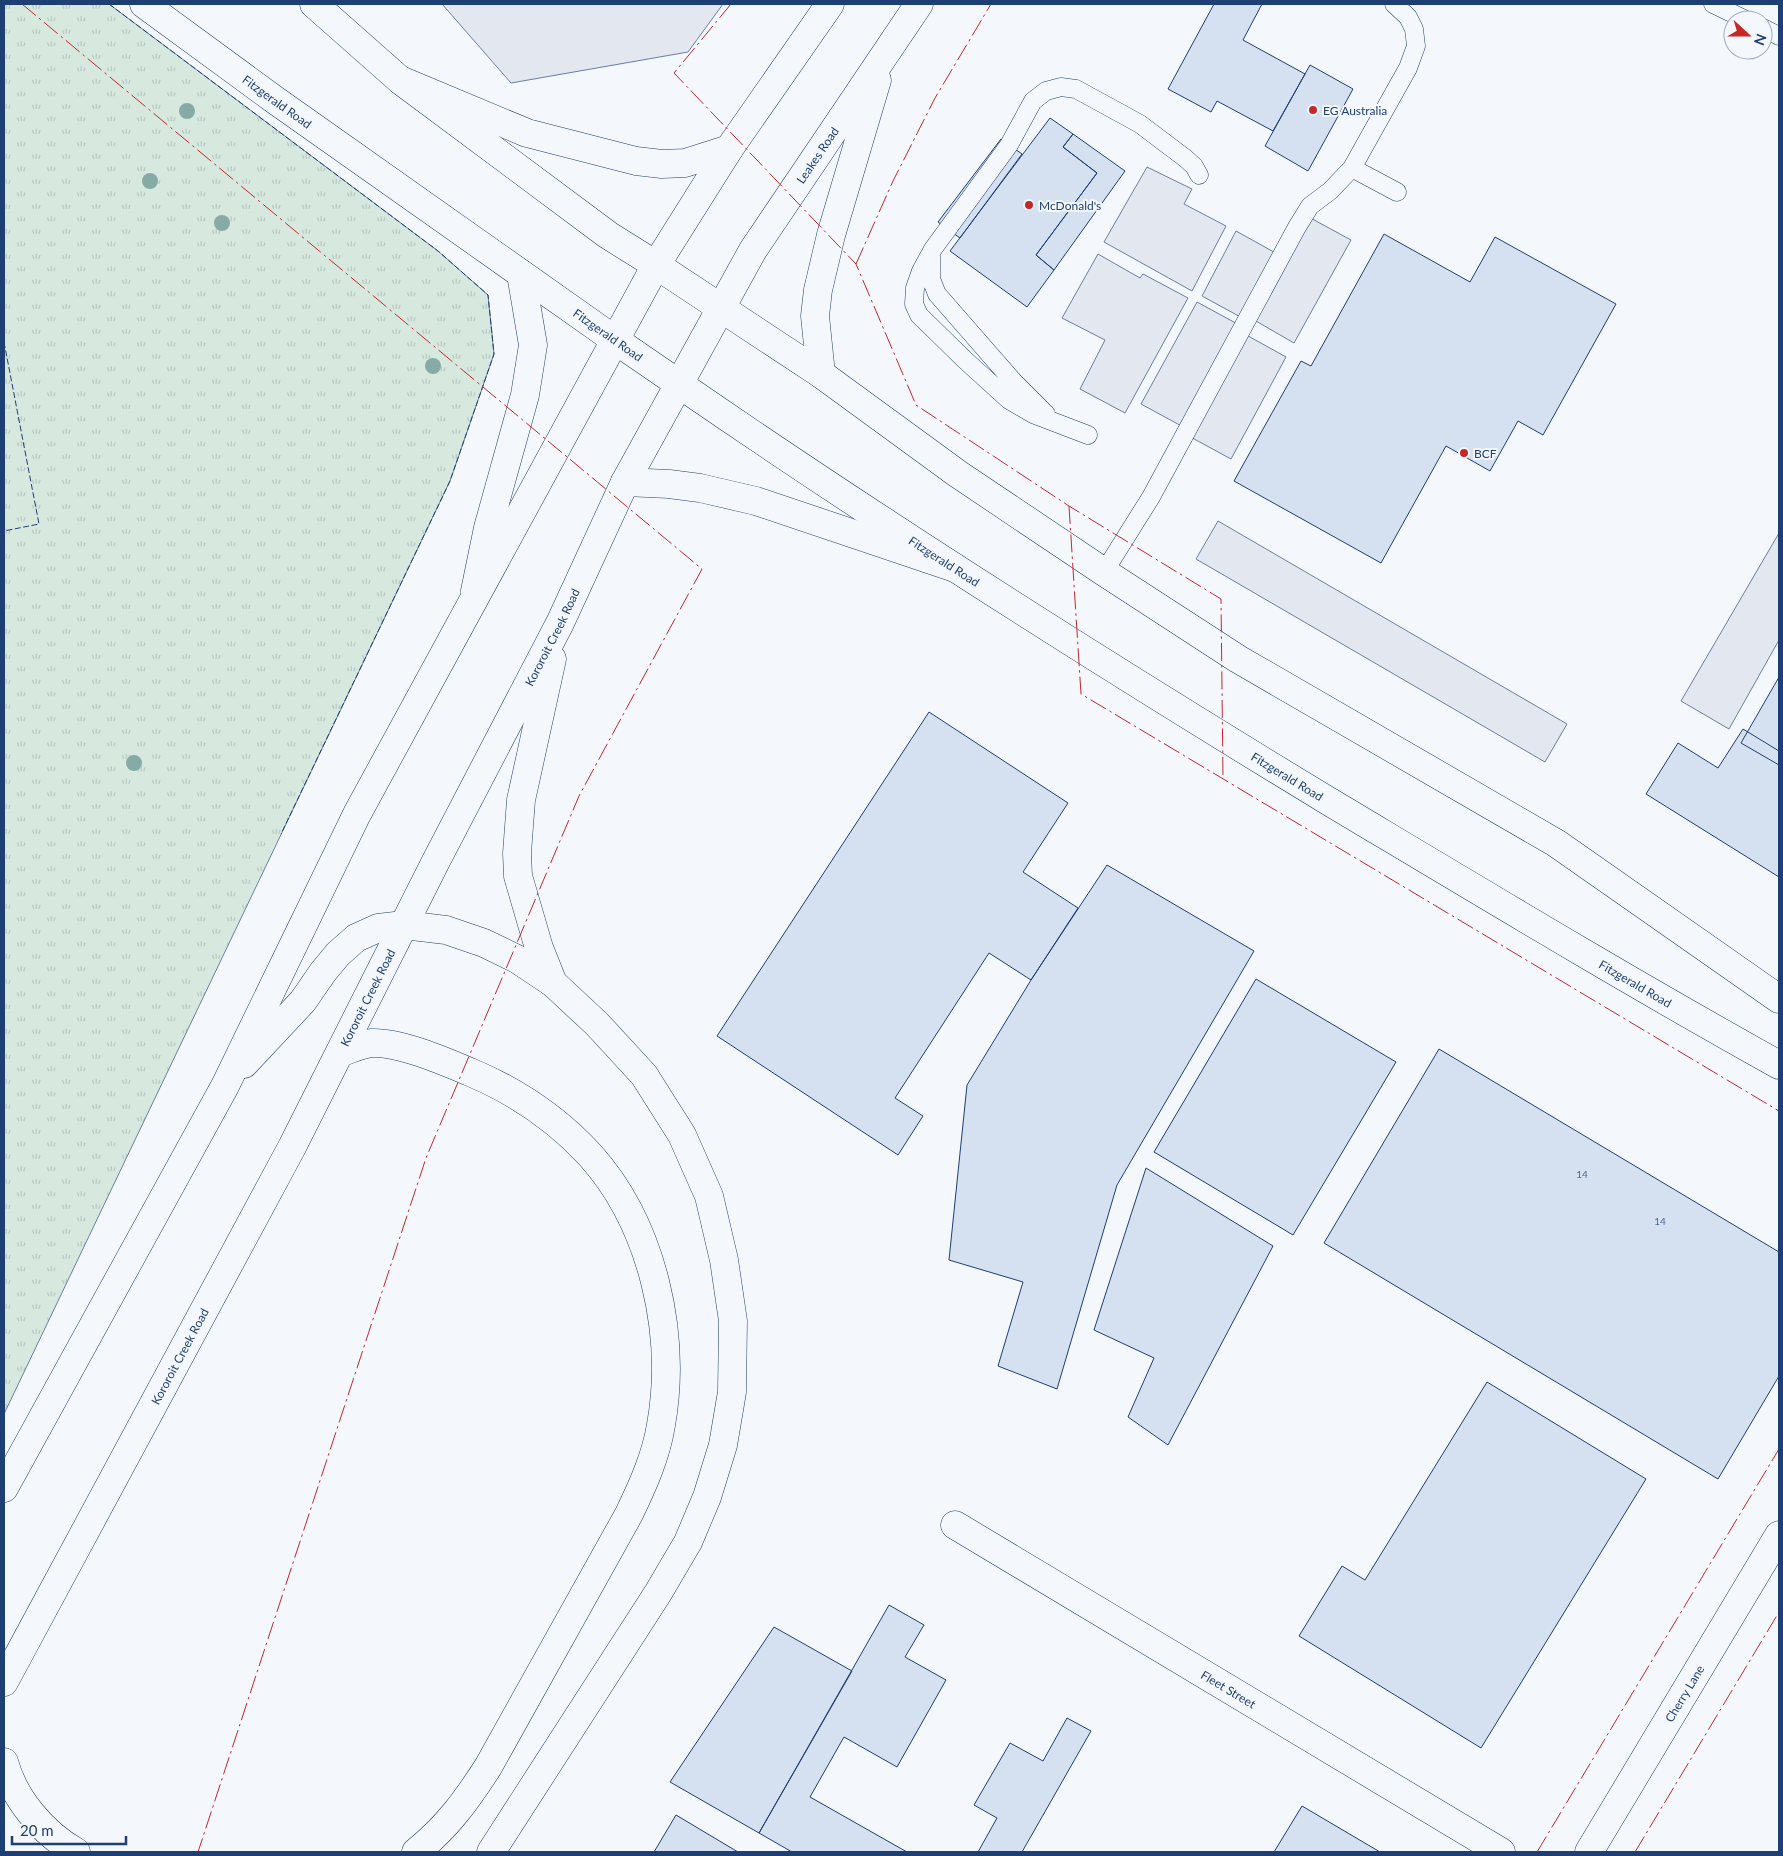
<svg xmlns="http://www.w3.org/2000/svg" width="1783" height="1856" font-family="Lato,sans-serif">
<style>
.grass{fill:url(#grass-tufts);stroke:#687fa3}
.parking{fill:#e3e8f0;stroke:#687fa3}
.building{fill:#d5e0f0;stroke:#1d3f73}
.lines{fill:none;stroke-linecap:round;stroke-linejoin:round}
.lane-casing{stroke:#1d3f73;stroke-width:19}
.street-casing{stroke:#1d3f73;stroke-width:29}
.secondary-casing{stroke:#1d3f73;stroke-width:29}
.primary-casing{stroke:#1d3f73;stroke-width:29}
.highway-casing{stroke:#1d3f73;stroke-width:29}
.lane{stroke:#f4f7fb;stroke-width:18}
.street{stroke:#f4f7fb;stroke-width:28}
.secondary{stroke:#f4f7fb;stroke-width:28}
.primary{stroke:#f4f7fb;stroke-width:28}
.highway{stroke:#f4f7fb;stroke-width:28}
.fence{stroke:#1d3f73;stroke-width:1;stroke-dasharray:6 2.5;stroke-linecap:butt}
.power{stroke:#c62828;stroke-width:1;stroke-dasharray:18 4 2.5 4;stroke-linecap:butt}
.tree{fill:#86aba6}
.poi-dot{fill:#c62828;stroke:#f4f7fb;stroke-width:2}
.labels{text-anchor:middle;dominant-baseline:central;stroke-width:4;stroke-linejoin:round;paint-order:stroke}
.number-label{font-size:10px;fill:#4b6792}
.street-label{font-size:12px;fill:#1d3f73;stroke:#f4f7fb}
.poi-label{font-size:12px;fill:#1d3f73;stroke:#f4f7fb;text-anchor:start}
</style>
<defs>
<pattern id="grass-tufts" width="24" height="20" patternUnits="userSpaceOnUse" patternTransform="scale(1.25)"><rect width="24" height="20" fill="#d7e8df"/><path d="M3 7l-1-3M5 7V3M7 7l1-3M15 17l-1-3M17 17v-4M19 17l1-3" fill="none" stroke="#b8c8c3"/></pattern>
</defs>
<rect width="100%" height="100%" fill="#f4f7fb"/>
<path class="grass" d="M 4,4 L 109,4 L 438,251 L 488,295 L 494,354 L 450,481 L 4,1414 Z"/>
<path class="parking" d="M 442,4 L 723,4 L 688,52 L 511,83 Z
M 1147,167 L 1192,189 L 1184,204 L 1226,226 L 1192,291 L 1104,242 Z
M 1305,215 L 1351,240 L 1294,343 L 1249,317 L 1246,320 L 1202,296 L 1236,231 L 1281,256 Z
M 1098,254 L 1140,278 L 1143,274 L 1188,298 L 1125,413 L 1080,389 L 1105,340 L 1062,318 Z
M 1197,302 L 1243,327 L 1241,332 L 1286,357 L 1231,459 L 1185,434 L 1187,429 L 1141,404 Z
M 1218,521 L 1567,724 L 1545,762 L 1196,559 Z
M 1779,533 L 1779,640 L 1729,729 L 1681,701 Z"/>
<path class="building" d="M 1214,4 L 1262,4 L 1243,40 L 1305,74 L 1273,131 L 1217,101 L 1211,112 L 1168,89 Z
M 1310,65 L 1353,89 L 1308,171 L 1265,146 Z
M 1050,118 L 1073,134 L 1063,147 L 1097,173 L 1036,255 L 1054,270 L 1027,307 L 950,251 Z
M 1073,134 L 1125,171 L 1054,270 L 1036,255 L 1097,173 L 1063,147 Z
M 1001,139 L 1022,154 L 960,238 L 938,222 Z
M 1384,234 L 1470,282 L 1495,237 L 1616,304 L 1543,435 L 1518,421 L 1490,471 L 1446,446 L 1381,563 L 1234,481 L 1301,361 L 1311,366 Z
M 1779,677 L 1779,765 L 1741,743 Z
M 929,712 L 1068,803 L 1023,872 L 1078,908 L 1031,980 L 989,953 L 895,1098 L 923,1116 L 898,1155 L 717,1036 Z
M 1743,729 L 1779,751 L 1779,877 L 1646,794 L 1678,743 L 1718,768 Z
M 1107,865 L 1254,951 L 1117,1185 L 1057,1389 L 998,1366 L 1023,1282 L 949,1260 L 967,1085 L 1031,980 Z
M 1256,979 L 1396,1062 L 1293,1235 L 1154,1152 Z
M 1439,1049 L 1779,1252 L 1779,1376 L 1718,1479 L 1324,1243 Z
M 1146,1168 L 1273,1246 L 1168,1445 L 1128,1417 L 1154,1358 L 1094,1330 Z
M 1487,1382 L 1646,1479 L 1481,1748 L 1299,1636 L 1342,1566 L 1365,1580 Z
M 889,1605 L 924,1625 L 905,1657 L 946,1680 L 897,1767 L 844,1737 L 810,1797 L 907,1852 L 792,1852 L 759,1833 Z
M 774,1627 L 852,1671 L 759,1833 L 670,1782 Z
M 1067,1718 L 1091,1731 L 1022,1852 L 978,1852 L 997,1818 L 974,1805 L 1010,1743 L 1043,1761 Z
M 1302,1806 L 1380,1852 L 1274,1852 Z
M 676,1815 L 738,1852 L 654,1852 Z"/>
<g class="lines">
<defs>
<path id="lane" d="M 1713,4 L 1746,20
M 1763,28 L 1779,36
M 1352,168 L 1397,192
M 931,257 L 931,279 L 937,294 L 1013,381 L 1046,414
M 1088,435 L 1033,414 L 1009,400 L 965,360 L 919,315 L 914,304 L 915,288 L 921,271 L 933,249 L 1009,145 L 1033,101 L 1046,91 L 1061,87 L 1076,89 L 1140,124 L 1185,158 L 1194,166 L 1199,175
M 1104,572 L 1151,497 L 1297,227 L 1310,206 L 1330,191 L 1352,168 L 1408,68 L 1416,46 L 1414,29 L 1408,17 L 1394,4"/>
<g id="street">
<path id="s1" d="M 955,1525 L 1501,1852"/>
</g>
<g id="secondary">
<path id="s2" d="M 144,4 L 275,100 L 615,340"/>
<path d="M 314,4 L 400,80 L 608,235 L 656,265"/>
<path d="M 475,591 L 488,528 L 525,395 L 533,345 L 521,274"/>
<path id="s3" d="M 1589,1852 L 1779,1535"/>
</g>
<g id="primary">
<path d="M 721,308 L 821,374 L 958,474 L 1104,572 L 1238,659 L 1556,843 L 1779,999"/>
<path id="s4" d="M 679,384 C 891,530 1109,668 1330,802 C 1479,891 1628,981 1779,1065"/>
</g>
<g id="highway">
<path d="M 400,80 L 527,133 L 636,161 L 662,164 L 685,163 L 729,149"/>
<path d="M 656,265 L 721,308"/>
<path d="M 615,340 L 679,384"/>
<path d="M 821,374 L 815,316 L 818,290 L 831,235 L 877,80"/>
<path d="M 625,482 L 669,484 L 700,488 L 756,501 L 955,568"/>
<path d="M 552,659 L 521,800 L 517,853 L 518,876 L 539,948 L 553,983"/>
<path d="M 340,1053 C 350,1049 361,1044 372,1043 C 400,1042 444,1061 470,1072 C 515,1091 557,1119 590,1155 C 653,1225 677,1334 661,1425 C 656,1456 643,1485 629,1514 L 488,1767 C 466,1801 448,1826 416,1852"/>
<path d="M 244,1064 L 303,1001 L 323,972 L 338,954 L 356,938 L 378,928 L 404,925 L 446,930 L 484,943 L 517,959 L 553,983 L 597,1024 L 644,1075 L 682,1135 L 709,1196 L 724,1260 L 733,1321 L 732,1392 L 723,1445 L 707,1497 L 688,1542 L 658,1593 L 491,1852"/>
<path d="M 4,1488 L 225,1086 L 357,814 L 656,265 L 729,149 L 830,4"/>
<path id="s5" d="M 4,1682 L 292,1147 L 436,861 L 560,623 L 625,482 L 753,250 L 919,4"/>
<path d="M 4,1762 C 14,1799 43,1833 76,1852"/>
</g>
</defs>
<use href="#lane" class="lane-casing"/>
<use href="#street" class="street-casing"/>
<use href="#secondary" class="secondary-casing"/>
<use href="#primary" class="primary-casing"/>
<use href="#highway" class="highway-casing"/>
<use href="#lane" class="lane"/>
<use href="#street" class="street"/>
<use href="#secondary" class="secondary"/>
<use href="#primary" class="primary"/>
<use href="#highway" class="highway"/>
<path class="fence" d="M 109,4 L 438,251 L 488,295 L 494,354 L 450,481 L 281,834
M 4,342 L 39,524 L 4,531"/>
<path class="power" d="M 22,4 L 702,569 L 579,796 L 426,1158 L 198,1852
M 731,4 L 674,73 L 856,264 L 916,405 L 1069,506 L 1221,599 L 1223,778
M 856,264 L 893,181 L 935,98 L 991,4
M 1069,506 L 1081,694 L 1779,1111
M 1537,1852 L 1779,1449
M 1635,1852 L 1779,1612"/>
</g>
<g class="tree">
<circle cx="187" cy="111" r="8"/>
<circle cx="150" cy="181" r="8"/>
<circle cx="222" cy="223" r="8"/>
<circle cx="433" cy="366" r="8"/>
<circle cx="134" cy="763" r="8"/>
</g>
<g class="poi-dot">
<circle cx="1313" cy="110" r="5"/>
<circle cx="1029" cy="205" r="5"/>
<circle cx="1464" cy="453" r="5"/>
</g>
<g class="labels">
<g class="number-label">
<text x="1582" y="1174">14</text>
<text x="1660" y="1221">14</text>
</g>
<g class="street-label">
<text stroke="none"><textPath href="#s2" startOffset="165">Fitzgerald Road</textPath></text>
<text stroke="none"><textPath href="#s5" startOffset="1731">Leakes Road</textPath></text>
<text transform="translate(608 335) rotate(35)">Fitzgerald Road</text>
<text stroke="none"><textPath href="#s4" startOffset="319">Fitzgerald Road</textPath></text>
<text stroke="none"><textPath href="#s5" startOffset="1180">Kororoit Creek Road</textPath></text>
<text stroke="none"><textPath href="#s4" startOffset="724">Fitzgerald Road</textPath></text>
<text stroke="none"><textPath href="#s4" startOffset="1129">Fitzgerald Road</textPath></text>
<text stroke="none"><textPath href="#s5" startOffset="775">Kororoit Creek Road</textPath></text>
<text stroke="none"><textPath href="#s5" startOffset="370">Kororoit Creek Road</textPath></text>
<text stroke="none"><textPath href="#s1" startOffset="319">Fleet Street</textPath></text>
<text stroke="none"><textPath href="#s3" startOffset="185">Cherry Lane</textPath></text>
</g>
<g class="poi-label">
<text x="1323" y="110">EG Australia</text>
<text x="1039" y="205">McDonald's</text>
<text x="1474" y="453">BCF</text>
</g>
</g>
<rect width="1783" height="1856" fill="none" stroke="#1d3f73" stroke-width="10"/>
<g transform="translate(1748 35) rotate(111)"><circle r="24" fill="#f4f7fb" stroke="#9eadc5"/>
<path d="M0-4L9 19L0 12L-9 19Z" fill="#c62828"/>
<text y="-8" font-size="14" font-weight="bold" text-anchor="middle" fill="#1d3f73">N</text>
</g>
<path d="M12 1836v8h114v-8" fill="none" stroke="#1d3f73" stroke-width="2.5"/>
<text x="20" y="1836" font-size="15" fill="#1d3f73" stroke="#f4f7fb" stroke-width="4" paint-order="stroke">20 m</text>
</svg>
